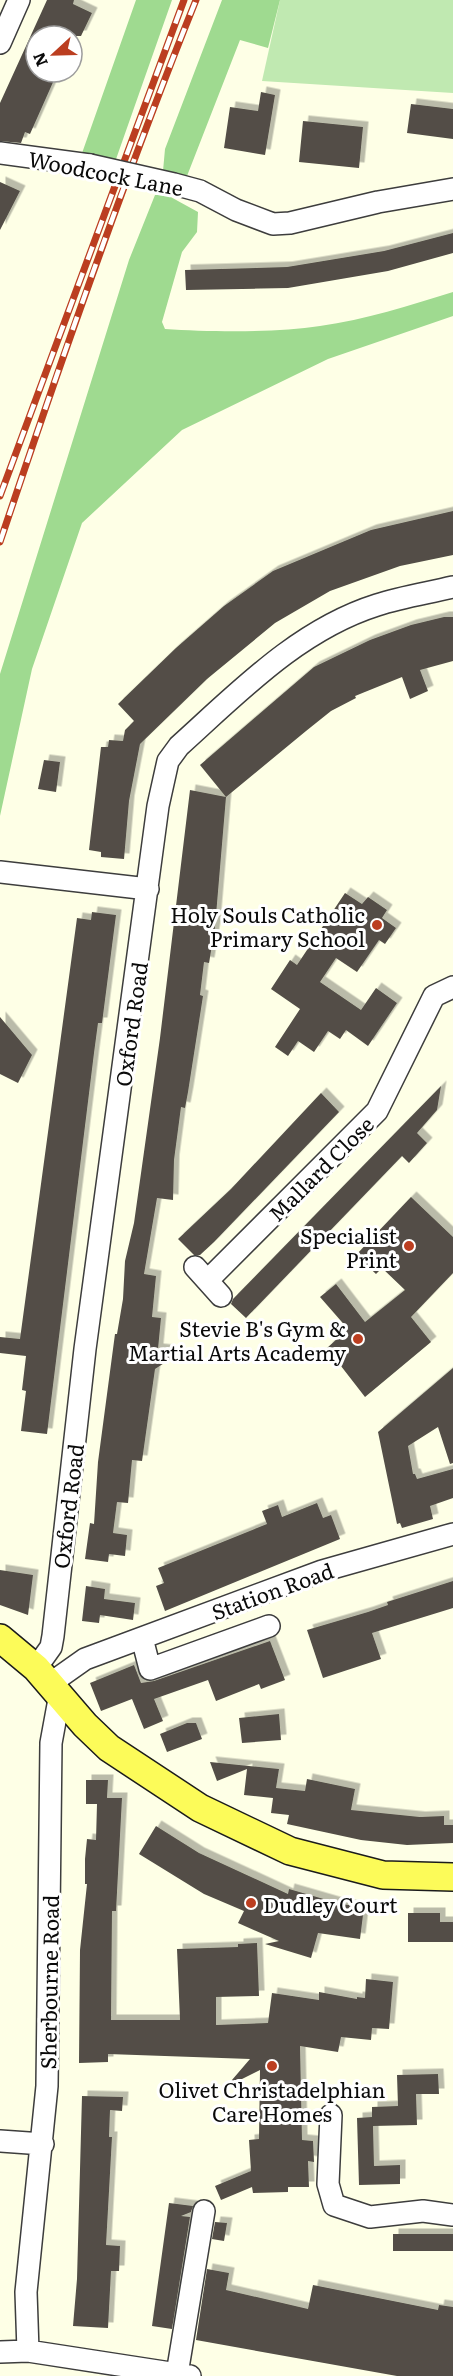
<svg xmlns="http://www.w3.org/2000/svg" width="453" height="2376" font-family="Literata,serif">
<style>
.green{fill:#c0e9b1}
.forest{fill:#9fda90}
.building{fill:#524e46;filter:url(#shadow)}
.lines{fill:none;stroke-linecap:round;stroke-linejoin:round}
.minor-casing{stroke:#3d3d3d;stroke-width:24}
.major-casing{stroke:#1b1b1b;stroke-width:30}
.minor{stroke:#fff;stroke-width:21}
.major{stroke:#fcfb59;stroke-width:27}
.rail-casing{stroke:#bb3e20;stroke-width:7}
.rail{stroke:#fff;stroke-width:4.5;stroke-dasharray:14;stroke-linecap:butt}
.minor-bridge-casing{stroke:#3d3d3d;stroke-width:24;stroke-linecap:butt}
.minor-bridge{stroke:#fff;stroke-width:21}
.poi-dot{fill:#bb3e20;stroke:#fff;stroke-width:2}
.labels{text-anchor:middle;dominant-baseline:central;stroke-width:6;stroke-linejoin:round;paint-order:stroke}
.street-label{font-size:21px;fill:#0a0a0a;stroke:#fff}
.poi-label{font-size:21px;fill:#0a0a0a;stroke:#fff;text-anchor:end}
</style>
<defs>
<filter id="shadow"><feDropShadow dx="5.5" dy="-5.5" stdDeviation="0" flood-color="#0004"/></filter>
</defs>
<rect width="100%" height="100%" fill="#feffe6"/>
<path class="green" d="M 280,0 L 453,0 L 453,93 L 262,81 Z"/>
<path class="forest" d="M 136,0 L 172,0 L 115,162 L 81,156 Z
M 222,0 L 280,0 L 268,48 L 240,40 L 187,176 L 163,171 L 165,149 Z
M 155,195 L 167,195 L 198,212 L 197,232 L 182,252 L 162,322 L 165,329 C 211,332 274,333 320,326 C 365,320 410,305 453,292 L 453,316 L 328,359 L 182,430 L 82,523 L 32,669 L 0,816 L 0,674 L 129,260 Z"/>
<path class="building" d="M 47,0 L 74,0 L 73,4 L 92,13 L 81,36 L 36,36 L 36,72 L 54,80 L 30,134 L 25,132 L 21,143 L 0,141 L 0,103 Z
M 261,92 L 275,95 L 265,155 L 224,148 L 230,107 L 258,111 Z
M 411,104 L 453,109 L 453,139 L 407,133 Z
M 303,121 L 363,127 L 359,168 L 299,162 Z
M 0,182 L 20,191 L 0,230 Z
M 453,233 L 453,253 L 388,271 L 288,288 L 186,290 L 185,270 L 287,267 L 384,251 Z
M 453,511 L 453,555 L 400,566 L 330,591 L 275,623 L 207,679 L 140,744 L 129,801 L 124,859 L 101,857 L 101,852 L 89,850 L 101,747 L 108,747 L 109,740 L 123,741 L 125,730 L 134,721 L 118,704 L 176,648 L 224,606 L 273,571 L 371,530 Z
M 444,617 L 453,617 L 453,661 L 420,670 L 428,691 L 410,699 L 402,677 L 355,696 L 356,698 L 331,711 L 306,731 L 226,797 L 215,927 L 209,963 L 204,962 L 200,995 L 203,996 L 188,1092 L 185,1108 L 181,1107 L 174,1160 L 173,1200 L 157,1198 L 144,1274 L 156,1276 L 152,1317 L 161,1318 L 158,1349 L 167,1350 L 166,1354 L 172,1358 L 155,1369 L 142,1461 L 132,1460 L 128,1503 L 117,1502 L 113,1533 L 127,1535 L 125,1556 L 109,1554 L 108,1562 L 85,1559 L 90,1523 L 94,1524 L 98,1462 L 115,1334 L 117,1334 L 123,1299 L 125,1261 L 134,1223 L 160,1038 L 190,790 L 226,797 L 200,765 L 314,667 L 370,640 L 411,625 Z
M 44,760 L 60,762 L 56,792 L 38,789 Z
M 345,893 L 362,904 L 368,897 L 387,910 L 382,918 L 396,928 L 385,944 L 379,940 L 357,972 L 336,958 L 320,982 L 361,1010 L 376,988 L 397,1003 L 368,1046 L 346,1030 L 340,1039 L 328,1031 L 314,1052 L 298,1041 L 288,1056 L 275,1047 L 300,1009 L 271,989 L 290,960 L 297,965 Z
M 92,912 L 116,915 L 102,1023 L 98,1023 L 94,1053 L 47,1434 L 21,1431 L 26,1391 L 22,1390 L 26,1356 L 0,1353 L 0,1337 L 20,1339 L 77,918 L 91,920 Z
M 0,1017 L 32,1055 L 18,1083 L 0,1074 Z
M 441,1086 L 437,1110 L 417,1133 L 427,1143 L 409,1163 L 402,1156 L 246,1318 L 231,1304 L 233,1299 Z
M 321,1093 L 339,1112 L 214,1242 L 200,1255 L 194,1255 L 178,1239 L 231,1189 Z
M 411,1197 L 453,1237 L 453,1273 L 411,1317 L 431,1342 L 365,1397 L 327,1348 L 348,1329 L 320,1297 L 336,1284 L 365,1322 L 405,1290 L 382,1268 L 376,1274 L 356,1255 Z
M 453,1368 L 453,1463 L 450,1464 L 438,1427 L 408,1446 L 413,1474 L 415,1474 L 417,1479 L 453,1469 L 453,1498 L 430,1506 L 433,1519 L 402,1528 L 400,1523 L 397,1524 L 378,1432 Z
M 317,1503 L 323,1518 L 331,1515 L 340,1539 L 165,1611 L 156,1586 L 164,1583 L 158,1568 L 267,1524 L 262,1511 L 278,1505 L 282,1517 Z
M 0,1570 L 33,1575 L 28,1615 L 0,1605 Z
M 453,1581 L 453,1608 L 372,1633 L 381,1659 L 323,1678 L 307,1630 L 368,1612 L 388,1605 L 387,1602 Z
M 86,1586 L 105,1589 L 104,1599 L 135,1603 L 133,1620 L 100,1615 L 99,1623 L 82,1621 Z
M 270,1641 L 285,1680 L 261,1689 L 259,1684 L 216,1701 L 208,1680 L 154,1699 L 163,1721 L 144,1729 L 132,1699 L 101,1711 L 90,1683 L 134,1665 L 141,1683 L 154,1681 Z
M 279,1714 L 281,1740 L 242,1743 L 239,1718 Z
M 187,1723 L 196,1723 L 202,1739 L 167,1752 L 160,1734 Z
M 210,1762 L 279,1769 L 276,1788 L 305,1791 L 307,1779 L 355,1789 L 351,1810 L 420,1817 L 444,1816 L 444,1825 L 453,1825 L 453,1843 L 407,1845 L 361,1840 L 287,1824 L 289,1815 L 271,1813 L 273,1798 L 244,1795 L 247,1769 L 217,1781 Z
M 86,1780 L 108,1780 L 107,1798 L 122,1798 L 116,1911 L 112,1911 L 111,2020 L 180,2020 L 177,1949 L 238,1947 L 238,1944 L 257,1943 L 259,1996 L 216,1997 L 216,2025 L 268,2023 L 272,1993 L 319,2000 L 319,1992 L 357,1999 L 357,1997 L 365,1998 L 366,1979 L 393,1982 L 389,2029 L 372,2028 L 371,2040 L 341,2037 L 338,2052 L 300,2046 L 302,2140 L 313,2141 L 314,2162 L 308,2161 L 309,2187 L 288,2187 L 288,2192 L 253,2193 L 252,2187 L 221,2200 L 215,2186 L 251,2171 L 249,2140 L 259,2139 L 260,2070 L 226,2087 L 250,2059 L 108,2054 L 108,2062 L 79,2063 L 80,1950 L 87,1884 L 85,1884 L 85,1859 L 87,1839 L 96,1840 L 97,1804 L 86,1804 Z
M 156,1826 L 199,1853 L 288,1894 L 289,1889 L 341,1904 L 364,1907 L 360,1939 L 318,1933 L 311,1958 L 265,1944 L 279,1941 L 238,1923 L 244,1911 L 204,1894 L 139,1854 Z
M 408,1913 L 440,1913 L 440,1922 L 453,1922 L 453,1942 L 408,1942 Z
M 438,2074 L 439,2094 L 416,2094 L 417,2125 L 373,2126 L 374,2166 L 400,2165 L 400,2184 L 359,2185 L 357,2118 L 372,2117 L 372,2107 L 398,2106 L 397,2075 Z
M 82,2096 L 123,2097 L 122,2111 L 110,2110 L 109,2137 L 112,2137 L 106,2245 L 120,2246 L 119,2271 L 111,2271 L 108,2328 L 73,2326 L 77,2279 Z
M 169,2203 L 193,2206 L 191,2212 L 181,2216 L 190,2217 L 172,2329 L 152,2326 Z
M 215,2222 L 227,2223 L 224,2241 L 212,2239 Z
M 393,2234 L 453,2234 L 453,2251 L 393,2251 Z
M 207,2269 L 229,2273 L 226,2290 L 308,2309 L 313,2285 L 438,2310 L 439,2305 L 453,2307 L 453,2376 L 397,2376 L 196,2340 Z"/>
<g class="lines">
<defs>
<path id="minor" d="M 0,43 L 19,0
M 0,153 L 90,165
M 174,184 L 200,191 L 236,210 L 273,224 L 290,223 L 378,202 L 453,189
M 0,872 L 148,889
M 195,1267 L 221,1296
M 208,1280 L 377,1111 L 434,996 L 453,987
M 142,1638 L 150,1669 L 269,1626
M 36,1668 L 51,1647 L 53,1636 L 85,1349 L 158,806 L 168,761 L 179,746 C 239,692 298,630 377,605 C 401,597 428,593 453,587
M 51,1683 L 85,1659 L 322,1571 L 453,1534
M 331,2115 L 328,2184 L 334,2205 L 370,2217 L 423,2211 L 453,2215
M 0,2141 L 43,2144
M 28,2351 L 26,2292 L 47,2086 L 51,1743 L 60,1694
M 0,2352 L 28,2351 L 190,2376
M 177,2374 L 204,2211"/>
<path id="major" d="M 0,1638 L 36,1668 L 85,1725 L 109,1748 L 200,1808 L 290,1851 L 383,1875 L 453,1877"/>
</defs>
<use href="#minor" class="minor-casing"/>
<use href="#major" class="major-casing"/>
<use href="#minor" class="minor"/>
<use href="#major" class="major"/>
<defs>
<path id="rail" d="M 0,496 L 184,0
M 0,542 C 61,360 124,179 196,0"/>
</defs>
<use href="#rail" class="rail-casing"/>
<use href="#rail" class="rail"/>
<defs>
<path id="minor-bridge" d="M 90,165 L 174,184"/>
</defs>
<use href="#minor-bridge" class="minor-bridge-casing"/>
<use href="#minor-bridge" class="minor-bridge"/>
</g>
<g class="poi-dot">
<circle cx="377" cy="925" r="6"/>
<circle cx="409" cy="1246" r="6"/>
<circle cx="358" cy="1339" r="6"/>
<circle cx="251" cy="1903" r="6"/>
<circle cx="272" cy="2066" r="6"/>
</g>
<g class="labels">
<g class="street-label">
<text transform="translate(106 172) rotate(11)">Woodcock Lane</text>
<text transform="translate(130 1024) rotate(-82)">Oxford Road</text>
<text transform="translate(320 1168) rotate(-45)">Mallard Close</text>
<text transform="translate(67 1506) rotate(-83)">Oxford Road</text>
<text transform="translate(272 1590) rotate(-20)">Station Road</text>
<text transform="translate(48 1982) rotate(-89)">Sherbourne Road</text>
</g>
<g class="poi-label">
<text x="365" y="913">Holy Souls Catholic<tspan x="365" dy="24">Primary School</tspan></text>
<text x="397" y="1234">Specialist<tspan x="397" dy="24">Print</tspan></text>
<text x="346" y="1327">Stevie B's Gym &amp;<tspan x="346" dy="24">Martial Arts Academy</tspan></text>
<text x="263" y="1903" text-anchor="start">Dudley Court</text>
<text x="272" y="2088" text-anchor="middle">Olivet Christadelphian<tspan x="272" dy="24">Care Homes</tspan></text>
</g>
</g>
<g transform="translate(54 54) rotate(248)"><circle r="28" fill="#ffffff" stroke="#9d9d9d" stroke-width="1.5"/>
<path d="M0-4.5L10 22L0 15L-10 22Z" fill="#bb3e20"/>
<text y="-9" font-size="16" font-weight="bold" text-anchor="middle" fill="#0a0a0a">N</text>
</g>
</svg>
